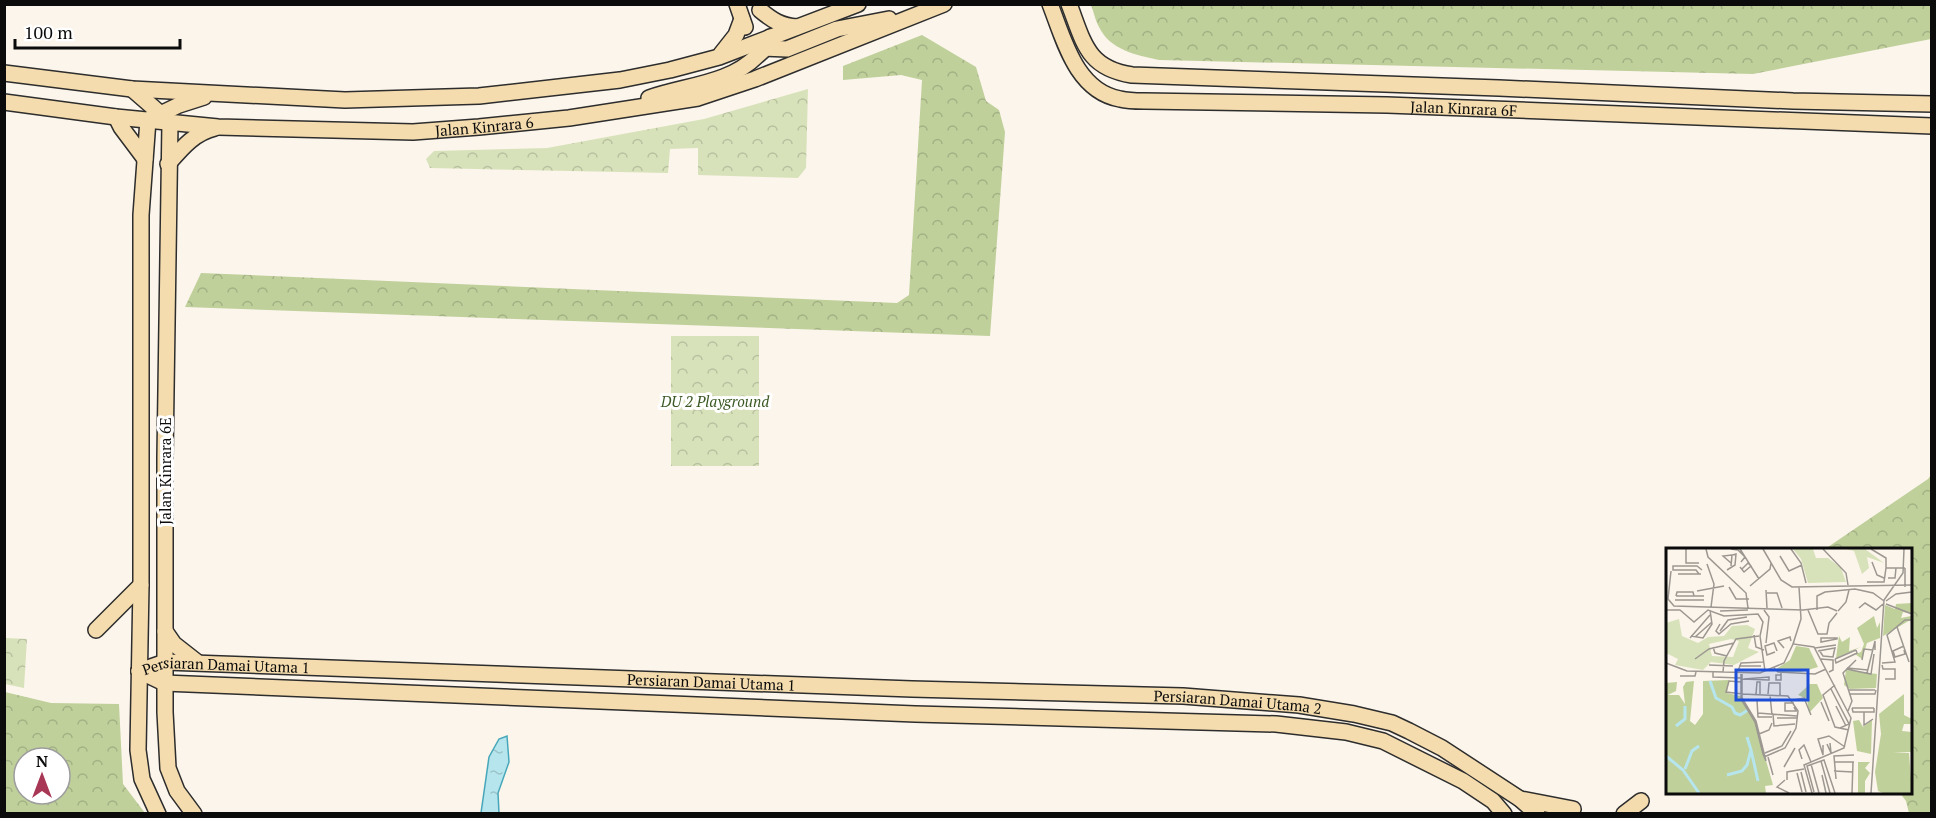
<svg xmlns="http://www.w3.org/2000/svg" width="1936" height="818" font-family="'PT Serif',serif">
<style>
.forest{fill:url(#forest-crowns);fill-rule:evenodd}
.park{fill:url(#park-crowns)}
.water{fill:url(#water-ripples);stroke:#47a7ba;stroke-width:1.5}
.lines{fill:none;stroke-linecap:round;stroke-linejoin:round}
.secondary-casing{stroke:#2d2d2d;stroke-width:18}
.secondary{stroke:#f4dcae;stroke-width:15}
.labels{text-anchor:middle;dominant-baseline:central;stroke-width:6;stroke-linejoin:round;paint-order:stroke}
.street-label{font-size:15px;fill:#0b0b0b;stroke:#fff}
.park-label{font-size:15px;font-style:italic;fill:#3b5924;stroke:#fff}
.inset-river{fill:none;stroke:#b6e5ed;stroke-width:3}
.inset-road{fill:none;stroke:#9c9791;stroke-width:1.5}
.view{fill:#1d4ed8;fill-opacity:0.15;stroke:#1d4ed8;stroke-width:3}
.inset-edge{fill:none;stroke:#0b0b0b;stroke-width:3}
</style>
<defs>
<pattern id="forest-crowns" width="20" height="18" patternUnits="userSpaceOnUse" patternTransform="scale(1.5)"><rect width="20" height="18" fill="#bfd09b"/><path d="M2 6a3 3 0 1 1 6 0M12 15a3 3 0 1 1 6 0" fill="none" stroke="#a3b184"/></pattern>
<pattern id="park-crowns" width="20" height="18" patternUnits="userSpaceOnUse" patternTransform="scale(1.5)"><rect width="20" height="18" fill="#d8e2ba"/><path d="M2 6a3 3 0 1 1 6 0M12 15a3 3 0 1 1 6 0" fill="none" stroke="#b8c19f"/></pattern>
<pattern id="water-ripples" width="26" height="14" patternUnits="userSpaceOnUse" patternTransform="scale(1.5)"><rect width="26" height="14" fill="#b6e5ed"/><path d="M2 4q2-2 4 0t4 0M15 11q2-2 4 0t4 0" fill="none" stroke="#9bc3ca"/></pattern>
</defs>
<rect width="100%" height="100%" fill="#fcf5eb"/>
<path class="forest" d="M 1931,4 L 1931,39 L 1753,74 L 1159,60 C 1136,55 1110,50 1099,27 C 1095,20 1094,12 1091,5 Z
M 922,35 L 976,67 L 986,101 L 999,110 L 1005,132 L 990,336 L 185,307 L 201,273 L 897,303 L 909,295 L 922,80 L 901,75 L 843,80 L 843,66 Z
M 1931,475 L 1931,813 L 1909,813 L 1906,801 L 1900,793 L 1910,792 L 1910,550 L 1825,549 L 1928,479 Z
M 5,692 L 51,703 L 119,704 L 123,784 L 145,813 L 5,813 ZM 24,758 L 60,758 L 60,794 L 24,794 Z"/>
<path class="park" d="M 808,89 L 806,168 L 798,178 L 698,175 L 698,148 L 670,149 L 668,173 L 430,168 L 426,159 L 434,151 L 547,148 L 704,119 Z
M 671,336 L 759,336 L 759,466 L 671,466 Z
M 5,638 L 27,639 L 24,688 L 5,684 Z"/>
<path class="water" d="M 507,736 L 509,762 L 498,793 L 499,813 L 481,813 L 489,757 L 499,739 Z"/>
<g class="lines">
<defs>
<g id="secondary">
<path d="M 737,4 L 745,27"/>
<path id="s1" d="M 1050,4 C 1064,40 1076,91 1120,99 C 1128,101 1136,101 1144,101 L 1387,105 L 1932,126"/>
<path d="M 1069,4 C 1084,43 1087,68 1132,75 L 1499,88 L 1793,101 L 1932,104"/>
<path d="M 760,10 C 772,20 781,26 797,27"/>
<path d="M 759,48 L 787,49 L 837,29 L 889,19"/>
<path d="M 721,54 L 736,35 L 742,19"/>
<path d="M 4,73 L 132,89 L 345,100 L 479,96 L 620,80 L 670,70 L 719,57 L 858,4"/>
<path d="M 132,89 L 170,122 L 165,457 L 165,712 L 168,768 L 177,791 L 194,814"/>
<path d="M 649,98 C 686,85 729,84 757,56 C 764,50 769,46 770,37"/>
<path id="s2" d="M 4,102 L 116,117 L 218,127 L 413,132 L 479,127 L 569,118 L 698,98 L 755,79 L 944,4"/>
<path d="M 116,117 L 121,127 L 145,159"/>
<path d="M 168,164 C 182,148 194,133 215,128"/>
<path d="M 96,630 L 141,585"/>
<path d="M 165,631 L 174,644 L 197,662"/>
<path id="s3" d="M 139,671 L 165,662 L 912,689 L 1183,696 L 1299,705 L 1354,714 L 1392,723 L 1409,731 L 1442,748 L 1520,799 L 1537,814"/>
<path d="M 139,671 L 164,683 L 915,714 L 1276,724 L 1346,732 L 1383,741 L 1463,781 L 1493,801 L 1504,814"/>
<path d="M 1520,799 L 1573,809"/>
<path d="M 158,814 L 142,779 L 138,750 L 141,585 L 141,215 L 148,120 L 179,105 L 204,97"/>
<path d="M 1624,814 L 1641,801"/>
</g>
</defs>
<use href="#secondary" class="secondary-casing"/>
<use href="#secondary" class="secondary"/>
</g>
<g class="labels">
<g class="street-label">
<text stroke="none"><textPath href="#s1" startOffset="468">Jalan Kinrara 6F</textPath></text>
<text stroke="none"><textPath href="#s2" startOffset="482">Jalan Kinrara 6</textPath></text>
<text transform="translate(165 471) rotate(-90)">Jalan Kinrara 6E</text>
<text stroke="none"><textPath href="#s3" startOffset="88">Persiaran Damai Utama 1</textPath></text>
<text stroke="none"><textPath href="#s3" startOffset="574">Persiaran Damai Utama 1</textPath></text>
<text stroke="none"><textPath href="#s3" startOffset="1101">Persiaran Damai Utama 2</textPath></text>
</g>
<g class="park-label">
<text x="715" y="401">DU 2 Playground</text>
</g>
</g>
<g transform="translate(1666 548)">
<rect width="246" height="246" fill="#fcf5eb"/>
<path d="M 180,1 L 199,1 L 218,15 L 201,9 L 203,20 L 196,26 L 188,3 ZM 13,71 L 16,88 L 32,95 L 42,89 L 58,88 L 66,78 L 81,77 L 89,81 L 82,100 L 93,104 L 68,117 L 45,114 L 37,122 L 9,117 L 12,111 L 0,105 L 0,75 ZM 65,91 L 73,93 L 67,109 L 46,108 L 43,96 Z" fill="#d8e2ba" fill-rule="evenodd"/>
<path d="M 246,55 L 246,66 L 237,64 L 235,70 L 245,68 L 246,71 L 217,88 L 219,57 L 229,61 L 230,56 ZM 208,68 L 211,80 L 214,74 L 214,90 L 201,95 L 196,111 L 189,106 L 195,104 L 198,96 L 191,80 ZM 173,88 L 176,94 L 184,89 L 183,103 L 195,99 L 170,110 ZM 130,98 L 143,100 L 152,119 L 135,124 L 113,124 L 110,121 L 124,112 ZM 180,122 L 211,126 L 210,140 L 184,141 L 178,137 ZM 63,132 L 61,145 L 74,148 L 89,174 L 107,237 L 99,238 L 100,245 L 0,245 L 0,135 L 11,134 L 10,143 L 2,147 L 13,147 L 19,156 L 17,139 L 20,134 L 28,133 L 24,173 L 29,177 L 37,166 L 37,133 ZM 144,136 L 151,136 L 157,150 L 143,165 L 141,151 L 132,147 ZM 238,146 L 238,167 L 246,171 L 246,176 L 238,176 L 236,183 L 246,184 L 246,204 L 227,204 L 243,205 L 246,245 L 217,245 L 212,243 L 209,224 L 215,186 L 213,166 ZM 193,172 L 197,179 L 206,172 L 205,206 L 191,203 L 187,173 ZM 192,214 L 204,214 L 199,220 L 204,225 L 199,233 L 199,245 L 192,245 Z" fill="#bfd09b"/>
<path d="M 127,1 L 147,1 L 150,10 L 162,10 L 175,20 L 180,34 L 142,35 L 135,11 Z" fill="#d8e2ba"/>
<path class="inset-river" d="M 44,133 L 50,150 L 66,159 L 69,165 L 74,167 L 82,162M 10,178 L 19,171 L 19,158M 85,202 L 92,233M 0,208 L 17,222 L 33,245M 19,221 L 26,203 L 33,198M 61,227 L 76,223 L 81,217 L 85,202 L 81,189"/>
<path class="inset-road" d="M 20,1 L 20,15 L 33,15M 40,1 L 42,9 L 80,45 L 82,60M 65,1 L 72,2 L 79,9 L 75,14M 74,1 L 93,31M 97,1 L 115,32 L 126,39 L 246,37M 125,1 L 135,15 L 140,35M 157,1 L 180,25 L 182,37M 205,1 L 220,10 L 220,20 L 230,20M 114,8 L 123,23 L 136,17M 206,14 L 211,27 L 218,30M 65,15 L 57,8 L 66,7M 41,16 L 48,36 L 45,59M 74,19 L 78,24 L 85,18 L 82,15 L 76,21M 61,22 L 69,17 L 70,6 L 66,7 L 65,18M 5,23 L 2,51 L 8,58 L 137,62 L 162,59 L 171,63M 12,26 L 35,26M 33,26 L 30,22 L 7,22 L 7,18 L 31,18 L 36,22M 222,30 L 229,30 L 230,20 L 239,20M 201,34 L 218,34 L 220,20M 84,38 L 104,21 L 105,15M 63,39 L 70,51 L 83,51M 133,39 L 135,71 L 127,96 L 148,99 L 185,170 L 178,200 L 138,217 L 146,245M 239,39 L 239,20M 100,42 L 101,60M 31,43 L 58,38M 101,45 L 111,45 L 116,60M 10,48 L 38,48M 10,48 L 11,44 L 27,44 L 28,48M 9,52 L 38,52M 220,53 L 230,46 L 246,44M 220,56 L 246,66M 193,60 L 199,55 L 210,62 L 217,56M 0,62 L 14,62 L 28,74 L 42,62 L 58,68 L 92,66 L 97,74 L 94,88 L 99,123M 98,62 L 103,69 L 100,95M 142,62 L 152,86 L 161,86 L 163,75 L 171,65M 151,62 L 151,48 L 159,44 L 189,41 L 207,45 L 218,53M 54,63 L 82,62M 172,63 L 180,54 L 183,42M 54,76 L 50,83 L 53,86 L 65,76 L 83,73M 231,79 L 243,114M 54,83 L 62,72 L 81,69M 88,87 L 90,99 L 98,102M 25,88 L 37,90 L 46,76 L 44,62M 29,89 L 46,74M 24,90 L 44,67M 155,90 L 171,90 L 171,91 L 155,94 ZM 238,98 L 227,103 L 229,109 L 239,106 L 238,102M 47,99 L 49,105 L 61,108M 118,100 L 112,93 L 124,89 L 125,93M 149,100 L 170,97M 153,102 L 157,108 L 167,109 L 168,104M 152,103 L 169,100 L 168,104M 109,104 L 101,107 L 99,98 L 108,95 L 111,103M 29,111 L 43,101 L 68,95M 155,111 L 167,112 L 167,122 L 163,124M 169,111 L 170,115 L 191,105 L 190,102M 169,111 L 190,102M 196,112 L 198,101 L 207,102M 0,115 L 21,123 L 94,125 L 118,115 L 128,94M 216,115 L 229,114 L 221,87 L 239,72 L 246,72M 43,117 L 67,118M 216,117 L 217,121 L 229,121 L 229,131 L 219,131M 73,118 L 95,118M 108,120 L 112,124 L 149,126 L 160,121M 181,120 L 202,122M 180,121 L 205,126 L 208,106M 72,123 L 75,115 L 97,114M 47,124 L 47,129 L 75,130M 57,124 L 58,113 L 70,91 L 93,88M 201,125 L 209,93 L 209,102M 75,126 L 75,151 L 89,174 L 97,206 L 100,213 L 90,173 L 76,150 L 76,126M 115,127 L 110,127 L 110,132 L 115,132 L 115,124M 14,128 L 29,128 L 30,124M 76,131 L 103,132 L 103,129 L 78,131M 75,134 L 63,133 L 60,144 L 77,146M 169,137 L 157,147 L 169,179 L 183,182M 165,141 L 183,176 L 174,180M 183,142 L 209,142M 76,146 L 122,148 L 132,163 L 130,180 L 119,200 L 98,209M 90,146 L 91,134 L 94,134 L 94,146M 102,146 L 103,135 L 114,135 L 114,147M 183,146 L 209,146 L 210,142M 104,147 L 106,167M 91,152 L 92,169 L 106,169M 127,152 L 138,150 L 145,167M 155,154 L 163,173M 128,155 L 119,155 L 119,163 L 130,163 L 128,159M 170,158 L 180,178M 186,160 L 187,164 L 208,164 L 208,160M 186,160 L 208,160M 182,163 L 186,153 L 177,125 L 190,112M 198,164 L 198,177 L 207,171M 92,165 L 131,168M 107,166 L 108,178 L 129,176M 111,170 L 131,170M 93,186 L 103,182 L 106,175M 161,196 L 165,205 L 164,195M 157,197 L 157,207 L 152,191 L 163,188 L 179,199M 99,205 L 116,198 L 125,183M 102,209 L 107,227M 136,211 L 133,202 L 138,197 L 145,214M 155,213 L 164,245M 168,214 L 188,214M 145,216 L 153,245M 118,219 L 129,200M 168,223 L 187,224M 135,224 L 140,244M 131,225 L 136,244M 156,227 L 160,245M 170,231 L 168,208 L 188,207M 119,232 L 111,239 L 123,245M 121,232 L 121,224 L 138,221M 148,244 L 141,218 L 158,212 L 169,245M 186,245 L 187,214M 205,245 L 218,52 L 237,25 L 238,1"/>
<path class="view" d="M 70,122 L 142,122 L 142,152 L 70,152 Z"/>
<rect width="246" height="246" class="inset-edge"/>
</g>
<rect width="1936" height="818" fill="none" stroke="#0b0b0b" stroke-width="12"/>
<g transform="translate(42 776)"><circle r="28" fill="#ffffff" stroke="#9d9d9d" stroke-width="1.5"/>
<path d="M0-4.5L10 22L0 15L-10 22Z" fill="#a83655"/>
<text y="-9" font-size="16" font-weight="bold" text-anchor="middle" fill="#0b0b0b">N</text>
</g>
<path d="M15 39v9h165v-9" fill="none" stroke="#0b0b0b" stroke-width="3"/>
<text x="24" y="39" font-size="18" fill="#0b0b0b" stroke="#ffffff" stroke-width="4.5" paint-order="stroke">100 m</text>
</svg>
